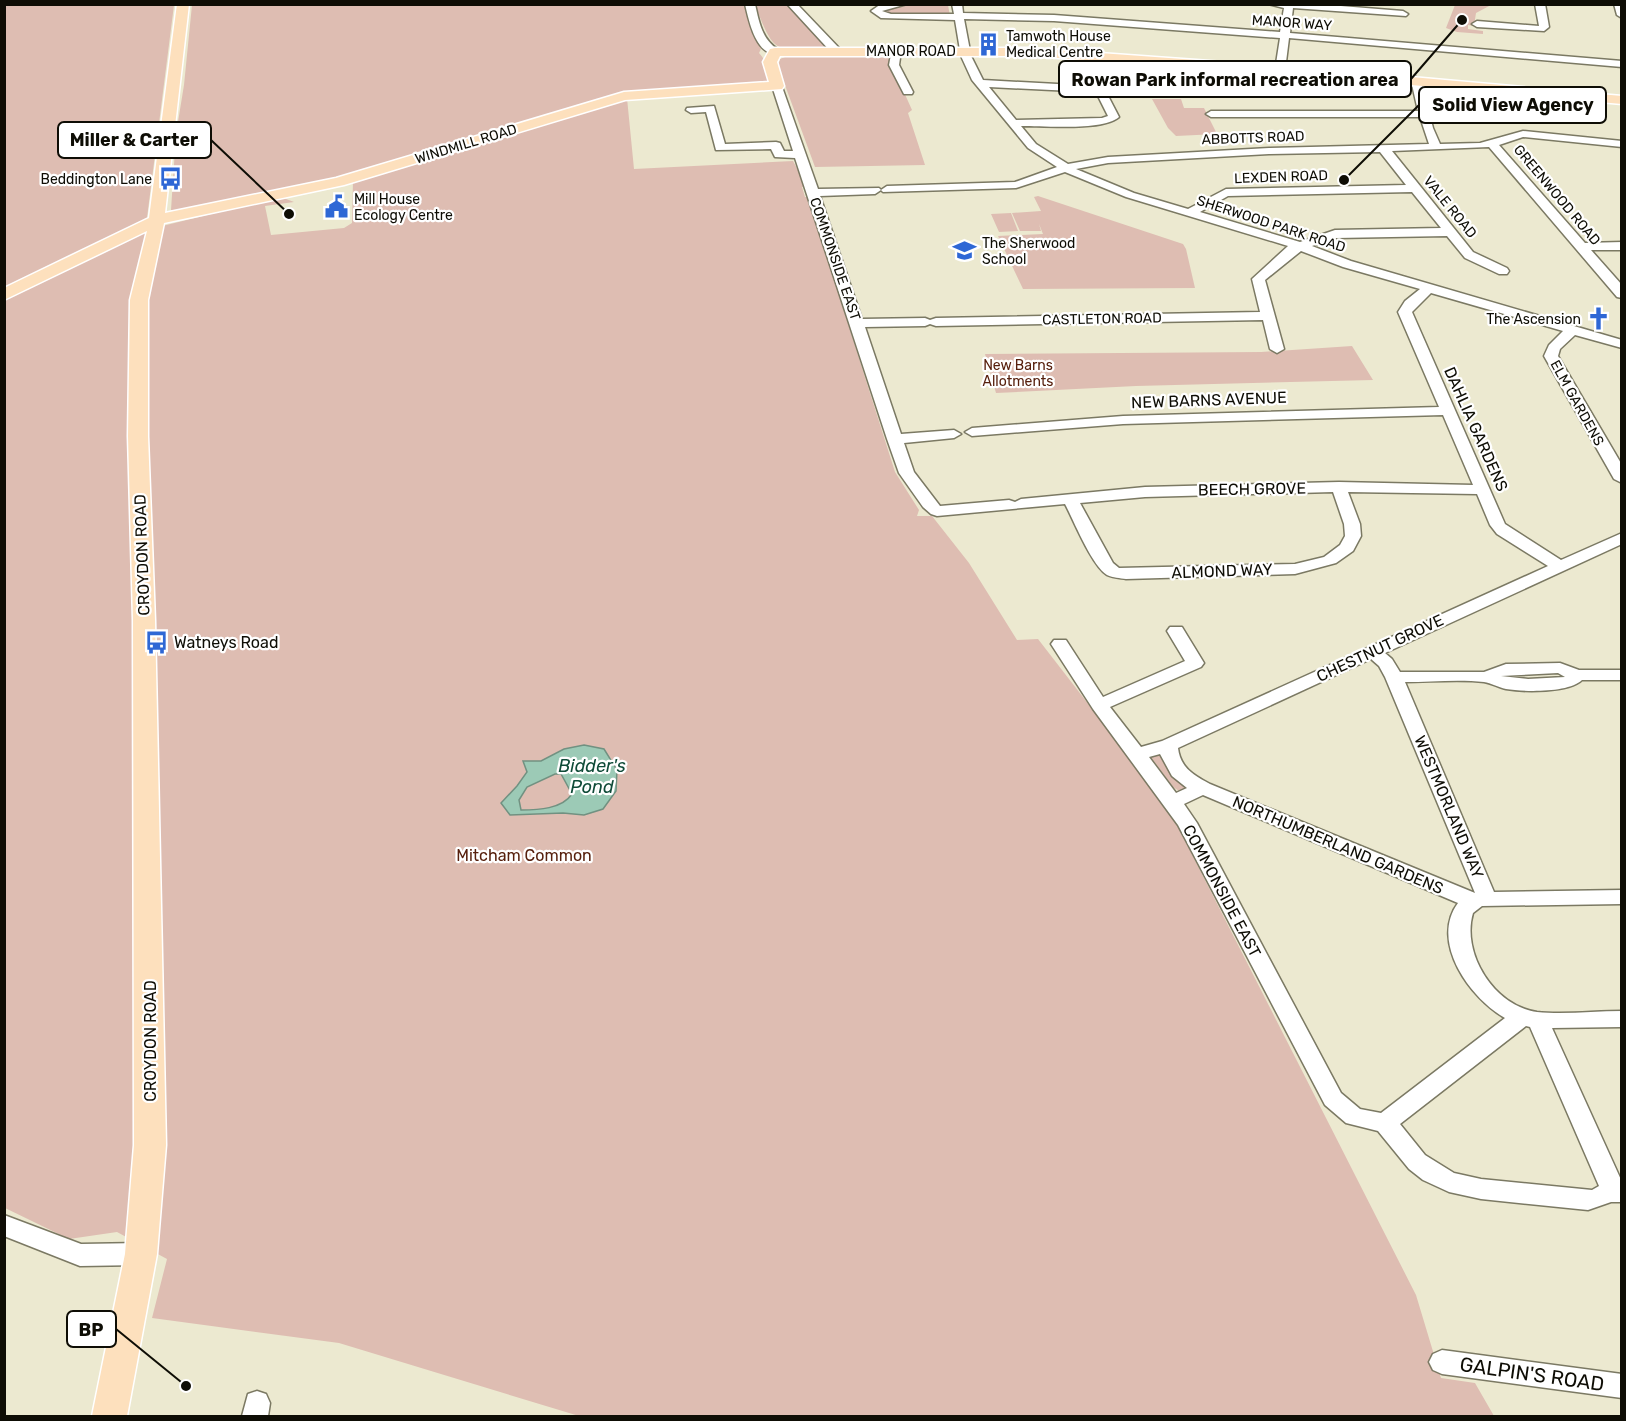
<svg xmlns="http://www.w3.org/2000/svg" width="1626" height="1421" font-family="Rubik,sans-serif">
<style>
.green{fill:#debdb2}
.water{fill:#9ccab6;stroke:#719181;stroke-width:1.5;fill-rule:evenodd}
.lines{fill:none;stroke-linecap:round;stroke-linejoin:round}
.minor-casing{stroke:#7b7963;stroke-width:3}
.major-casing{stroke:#fff;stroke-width:3}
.minor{fill:#fff;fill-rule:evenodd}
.major{fill:#fde0bd;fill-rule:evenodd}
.labels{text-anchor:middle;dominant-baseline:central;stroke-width:4.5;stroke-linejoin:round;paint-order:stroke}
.far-street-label{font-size:14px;fill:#0e0d05;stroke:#fff}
.far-poi-label{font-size:14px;fill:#0e0d05;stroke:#fff;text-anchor:start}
.far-park-label{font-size:14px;fill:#57200d;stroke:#fff}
.street-label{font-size:16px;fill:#0e0d05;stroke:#fff}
.poi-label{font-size:16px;fill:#0e0d05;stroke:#fff;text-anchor:start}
.park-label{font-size:16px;fill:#57200d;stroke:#fff}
.water-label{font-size:18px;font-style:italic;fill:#0f4b38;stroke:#fff}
.near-street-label{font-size:20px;fill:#0e0d05;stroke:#fff}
.leader{fill:none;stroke:#0e0d05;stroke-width:2}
.callout-dot{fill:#0e0d05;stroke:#fff;stroke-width:2}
.callout{fill:#fff;stroke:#0e0d05;stroke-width:2}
.callout-label{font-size:18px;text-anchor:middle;font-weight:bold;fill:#0e0d05}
</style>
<rect width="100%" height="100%" fill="#ece9d0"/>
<path class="green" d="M 4,5 L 174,5 L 147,218 L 144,221 L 4,290 Z
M 192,5 L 744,5 L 761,49 L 759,53 C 766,60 772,75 770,83 L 648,92 L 334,182 L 177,211 L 171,210 L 176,134 L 184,85 Z
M 755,5 L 788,5 L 829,48 C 774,49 776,58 755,5 Z
M 910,5 L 948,5 L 950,16 L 888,15 L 879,11 Z
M 1455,5 L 1491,5 L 1476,13 L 1474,26 L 1468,25 L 1468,29 L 1483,31 L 1483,34 L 1457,32 L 1446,28 Z
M 892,54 L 890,61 L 912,110 L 908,113 L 925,165 L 815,167 L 778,66 L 780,59 L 790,55 Z
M 627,98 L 634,169 L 793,161 L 807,187 L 802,187 L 805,197 L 808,197 L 895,472 L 919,510 L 917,516 L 932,516 L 969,563 L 1017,640 L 1038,639 L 1141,772 L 1174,819 L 1416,1295 L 1441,1378 L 1475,1383 L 1494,1416 L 579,1416 L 339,1343 L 152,1318 L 167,1259 L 117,1232 L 69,1239 L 5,1208 L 5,299 L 146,230 L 281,197 L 294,202 L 265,206 L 271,235 L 344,228 L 352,223 L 353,181 Z
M 1152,99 L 1181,99 L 1184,108 L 1204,108 L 1217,134 L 1176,136 L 1168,128 Z
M 1038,196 L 1183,244 L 1186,249 L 1195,288 L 1023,289 L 998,236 L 1043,234 L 1039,224 L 1041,231 L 1020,231 L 1012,213 L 1041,211 L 1034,197 Z
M 1011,213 L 1018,231 L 999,232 L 991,214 Z
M 1352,346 L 1373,380 L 1136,386 L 996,393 L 985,354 L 1261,352 Z
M 1160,753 L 1188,789 L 1182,793 L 1173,787 L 1150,756 Z"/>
<path class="water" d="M 584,745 L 604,749 L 617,770 L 616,791 L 603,809 L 584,815 L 563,813 L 510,815 L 501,803 L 517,786 L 527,772 L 523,761 L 541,761 L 564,749 ZM 555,774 L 561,774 L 572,794 C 562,809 538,810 521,810 L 519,800 L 527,787 Z"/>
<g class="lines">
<defs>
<path id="minor" d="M 745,4 L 755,4 C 759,22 762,40 779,50 L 779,54 C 756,57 749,21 745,4 Z
M 787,4 L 797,4 L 840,49 L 840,53 L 832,53 Z
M 881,4 L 907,4 L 882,11 L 891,14 L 954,14 L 952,4 L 962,4 L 963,13 L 1054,15 L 1280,32 L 1284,8 L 1268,4 L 1316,4 L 1403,11 L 1408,14 L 1406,16 L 1293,8 L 1290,33 L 1622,61 L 1622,67 L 1289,38 L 1285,70 L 1280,73 L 1275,70 L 1280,38 L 1054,21 L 964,19 L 971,56 L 983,80 L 1094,86 L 1105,90 L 1119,117 C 1103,131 1044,126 1021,126 L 1036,144 L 1068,164 L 1108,157 L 1269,148 L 1429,144 L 1420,117 L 1211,117 L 1206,114 L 1211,111 L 1418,111 L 1411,80 L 1416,77 L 1421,80 L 1433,128 L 1440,144 L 1480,143 L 1523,131 L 1622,141 L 1622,147 L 1523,137 L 1499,145 L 1585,243 L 1622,242 L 1622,250 L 1591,250 L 1622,285 L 1622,298 L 1617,297 L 1489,147 L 1392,151 L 1473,252 L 1507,268 L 1509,271 L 1507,274 L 1499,274 L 1465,258 L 1447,236 L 1336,238 L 1312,246 L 1351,261 L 1622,340 L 1622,348 L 1575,335 L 1560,349 L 1558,356 L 1622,465 L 1622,483 L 1614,479 L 1544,356 L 1549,345 L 1563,331 L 1431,293 L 1412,312 L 1505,524 L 1561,560 L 1622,533 L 1622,544 L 1385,653 L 1392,659 L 1400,672 L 1484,672 L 1506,664 L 1560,663 L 1579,670 L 1622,670 L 1622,680 L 1582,680 C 1569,693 1524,692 1506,689 C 1498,687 1491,683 1484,682 C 1459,679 1430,682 1405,682 L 1494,892 L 1622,890 L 1622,904 L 1482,906 L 1473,913 C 1461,953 1494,1006 1537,1012 C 1564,1015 1594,1011 1622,1011 L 1622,1027 L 1552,1028 L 1622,1182 L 1622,1202 L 1611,1202 L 1588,1210 L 1481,1199 L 1449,1192 L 1423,1180 L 1409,1169 L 1378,1131 L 1346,1123 L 1325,1105 L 1178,825 L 1093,709 L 1051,644 L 1054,640 L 1066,640 L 1103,697 L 1185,661 L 1167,631 L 1170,627 L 1182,627 L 1204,663 L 1201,667 L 1110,707 L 1141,747 L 1162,741 L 1548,566 L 1497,534 L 1490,525 L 1477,494 L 1348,492 L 1360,524 L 1361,536 L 1353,551 L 1336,563 L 1295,574 L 1126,579 C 1120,578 1113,578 1107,575 C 1092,566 1074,521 1065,504 L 937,516 L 931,514 L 923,507 L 899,473 L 887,439 L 795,158 L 775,157 L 771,149 L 716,150 L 706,112 L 691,113 L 686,110 L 687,108 L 714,106 L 725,144 L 776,142 L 780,143 L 784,151 L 793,151 L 772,86 L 781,84 L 818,189 L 879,188 L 881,190 L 875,194 L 820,196 L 862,319 L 925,318 L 930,320 L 936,318 L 1260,312 L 1252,279 L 1288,246 L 1126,197 L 1065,172 L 1016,188 L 883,192 L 881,190 L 887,186 L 1015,182 L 1057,167 L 1028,148 L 972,80 L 961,56 L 955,20 L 881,18 L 871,11 ZM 989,87 L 1092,92 L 1097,94 L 1108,116 L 1102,118 L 1016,120 ZM 1380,152 L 1406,185 L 1226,189 L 1188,209 L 1134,193 L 1076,169 L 1108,163 L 1269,154 ZM 1412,192 L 1441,228 L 1335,230 L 1300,242 L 1200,212 L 1228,196 ZM 1301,251 L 1343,267 L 1420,289 L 1405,301 L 1398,312 L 1439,407 L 1123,416 L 972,428 L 965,432 L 972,436 L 1123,424 L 1443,415 L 1473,485 L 1339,482 L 1145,487 L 1021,499 L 1015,502 L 1009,500 L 940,506 L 914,472 L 904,443 L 954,438 L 961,434 L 954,430 L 901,434 L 865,327 L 925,326 L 930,324 L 936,326 L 1263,320 L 1270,349 L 1277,353 L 1284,349 L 1265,280 ZM 1333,492 L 1344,524 L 1345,536 L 1340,545 L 1324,557 L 1295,564 L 1119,568 L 1113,563 L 1080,503 L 1145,497 ZM 1371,659 L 1379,666 L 1385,677 L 1475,893 L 1210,784 C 1193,775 1180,767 1178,748 ZM 1558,673 L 1565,677 L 1528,679 L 1501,676 ZM 1160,754 L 1172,776 L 1187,788 L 1176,793 L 1149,757 ZM 1203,795 L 1458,903 C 1429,942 1471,999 1505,1018 L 1381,1113 L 1360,1109 L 1341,1093 L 1197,823 L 1184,804 ZM 1526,1026 L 1530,1027 L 1599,1186 L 1592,1190 L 1481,1179 L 1454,1173 L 1425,1155 L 1400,1124 Z
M 1535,4 L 1545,4 L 1549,27 L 1544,31 L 1477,27 L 1472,24 L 1477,21 L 1539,26 Z
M 1614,4 L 1622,4 L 1622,18 L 1617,15 Z
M 892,49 L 901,51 L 899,65 L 913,92 L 912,94 L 904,94 L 889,65 Z
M 4,1215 L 81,1244 L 141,1243 L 150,1247 L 153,1254 L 150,1261 L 141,1265 L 80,1266 L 4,1236 Z
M 1442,1350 L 1622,1374 L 1622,1398 L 1442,1374 L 1433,1370 L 1429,1362 L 1433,1354 Z
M 257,1391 L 266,1394 L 270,1403 L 268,1416 L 242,1416 L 248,1394 Z"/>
<path id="major" d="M 177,4 L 189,4 L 165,213 L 336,178 L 624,92 L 769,82 L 763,62 L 770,49 L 775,48 L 1031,48 L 1322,69 L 1622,96 L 1622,104 L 1322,77 L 1031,56 L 780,56 L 777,62 L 784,86 L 782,89 L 625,100 L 344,185 L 164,223 L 148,300 L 148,436 L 155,620 L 166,1145 L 157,1254 L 127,1416 L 92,1416 L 125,1254 L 134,1145 L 133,620 L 128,436 L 130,300 L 147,231 L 4,300 L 4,288 L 149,218 Z"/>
</defs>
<use href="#minor" class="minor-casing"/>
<use href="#major" class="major-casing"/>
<use href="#minor" class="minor"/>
<use href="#major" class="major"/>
</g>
<defs>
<symbol id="building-bare" viewBox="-9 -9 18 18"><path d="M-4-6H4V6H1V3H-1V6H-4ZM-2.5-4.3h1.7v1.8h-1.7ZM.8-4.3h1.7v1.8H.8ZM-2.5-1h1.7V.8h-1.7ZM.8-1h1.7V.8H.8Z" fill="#2e67d5" stroke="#fff" stroke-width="2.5" paint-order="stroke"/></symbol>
<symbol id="bus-bare" viewBox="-9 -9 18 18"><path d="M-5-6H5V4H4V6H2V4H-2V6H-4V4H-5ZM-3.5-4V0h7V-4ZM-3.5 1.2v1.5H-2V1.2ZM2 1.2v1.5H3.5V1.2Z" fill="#2e67d5" stroke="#fff" stroke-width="2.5" paint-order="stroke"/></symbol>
<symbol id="civic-bare" viewBox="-9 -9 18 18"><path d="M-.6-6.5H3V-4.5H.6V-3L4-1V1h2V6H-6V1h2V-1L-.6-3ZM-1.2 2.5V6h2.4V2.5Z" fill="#2e67d5" stroke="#fff" stroke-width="2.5" paint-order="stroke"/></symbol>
<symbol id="school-bare" viewBox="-9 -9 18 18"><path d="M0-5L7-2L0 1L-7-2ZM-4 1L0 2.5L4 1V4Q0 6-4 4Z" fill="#2e67d5" stroke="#fff" stroke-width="2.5" paint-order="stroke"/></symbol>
<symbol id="church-bare" viewBox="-9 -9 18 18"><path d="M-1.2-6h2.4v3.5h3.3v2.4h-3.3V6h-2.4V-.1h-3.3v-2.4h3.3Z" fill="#2e67d5" stroke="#fff" stroke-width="2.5" paint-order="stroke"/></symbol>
</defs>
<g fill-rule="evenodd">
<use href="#building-bare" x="972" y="28" width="33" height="33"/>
<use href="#bus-bare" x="154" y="162" width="33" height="33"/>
<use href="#civic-bare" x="320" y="190" width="33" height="33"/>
<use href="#school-bare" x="948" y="234" width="33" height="33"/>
<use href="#church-bare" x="1582" y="302" width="33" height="33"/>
<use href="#bus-bare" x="140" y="626" width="33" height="33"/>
</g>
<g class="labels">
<g class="far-street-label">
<text transform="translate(1292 23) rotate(4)">MANOR WAY</text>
<text x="911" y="51">MANOR ROAD</text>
<text transform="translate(1253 138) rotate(-2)">ABBOTTS ROAD</text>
<text transform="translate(466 144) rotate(-17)">WINDMILL ROAD</text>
<text transform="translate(1281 177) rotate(-2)">LEXDEN ROAD</text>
<text transform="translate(1557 195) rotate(50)">GREENWOOD ROAD</text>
<text transform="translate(1450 207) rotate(51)">VALE ROAD</text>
<text transform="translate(1271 224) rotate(18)">SHERWOOD PARK ROAD</text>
<text transform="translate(835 259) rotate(71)">COMMONSIDE EAST</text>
<text transform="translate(1102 319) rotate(-1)">CASTLETON ROAD</text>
<text transform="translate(1577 403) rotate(61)">ELM GARDENS</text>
</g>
<g class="far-poi-label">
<text x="1006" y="36">Tamwoth House<tspan x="1006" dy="16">Medical Centre</tspan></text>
<text x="152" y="179" text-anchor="end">Beddington Lane</text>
<text x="354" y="199">Mill House<tspan x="354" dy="16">Ecology Centre</tspan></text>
<text x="982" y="243">The Sherwood<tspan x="982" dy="16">School</tspan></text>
<text x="1581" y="319" text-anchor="end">The Ascension</text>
</g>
<g class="far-park-label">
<text x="1018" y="365">New Barns<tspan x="1018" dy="16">Allotments</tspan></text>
</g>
<g class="street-label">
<text transform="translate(1209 400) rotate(-2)">NEW BARNS AVENUE</text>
<text transform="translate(1476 429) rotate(66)">DAHLIA GARDENS</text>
<text transform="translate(1252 489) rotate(-1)">BEECH GROVE</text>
<text transform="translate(142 555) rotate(-92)">CROYDON ROAD</text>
<text transform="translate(1222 571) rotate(-2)">ALMOND WAY</text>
<text transform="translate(1380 648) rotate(-25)">CHESTNUT GROVE</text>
<text transform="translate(1449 807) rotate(67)">WESTMORLAND WAY</text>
<text transform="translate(1338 845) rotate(23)">NORTHUMBERLAND GARDENS</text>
<text transform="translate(1222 891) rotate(62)">COMMONSIDE EAST</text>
<text transform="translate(150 1041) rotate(-90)">CROYDON ROAD</text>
</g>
<g class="poi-label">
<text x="174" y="642">Watneys Road</text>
</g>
<g class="park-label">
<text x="524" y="855">Mitcham Common</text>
</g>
<g class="water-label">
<text x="592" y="766">Bidder's<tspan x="592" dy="21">Pond</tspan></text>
</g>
<g class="near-street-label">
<text transform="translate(1532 1374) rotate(8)">GALPIN'S ROAD</text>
</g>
</g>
<path class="leader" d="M1462 20L1411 79M1344 180L1419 105M289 214L211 140M186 1386L116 1329"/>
<g class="callout-dot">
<circle cx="1462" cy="20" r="6"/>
<circle cx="1344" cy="180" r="6"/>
<circle cx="289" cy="214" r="6"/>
<circle cx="186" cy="1386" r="6"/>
</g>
<g class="callout">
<rect x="1059" y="61" width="352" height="36" rx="6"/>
<rect x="1419" y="87" width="187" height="36" rx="6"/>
<rect x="58" y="122" width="153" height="36" rx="6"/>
<rect x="67" y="1311" width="49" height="36" rx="6"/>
</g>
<g class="callout-label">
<text x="1235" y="86">Rowan Park informal recreation area</text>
<text x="1513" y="111">Solid View Agency</text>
<text x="134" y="146">Miller &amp; Carter</text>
<text x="91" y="1336">BP</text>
</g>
<rect width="1626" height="1421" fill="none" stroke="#0e0d05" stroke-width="12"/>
</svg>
